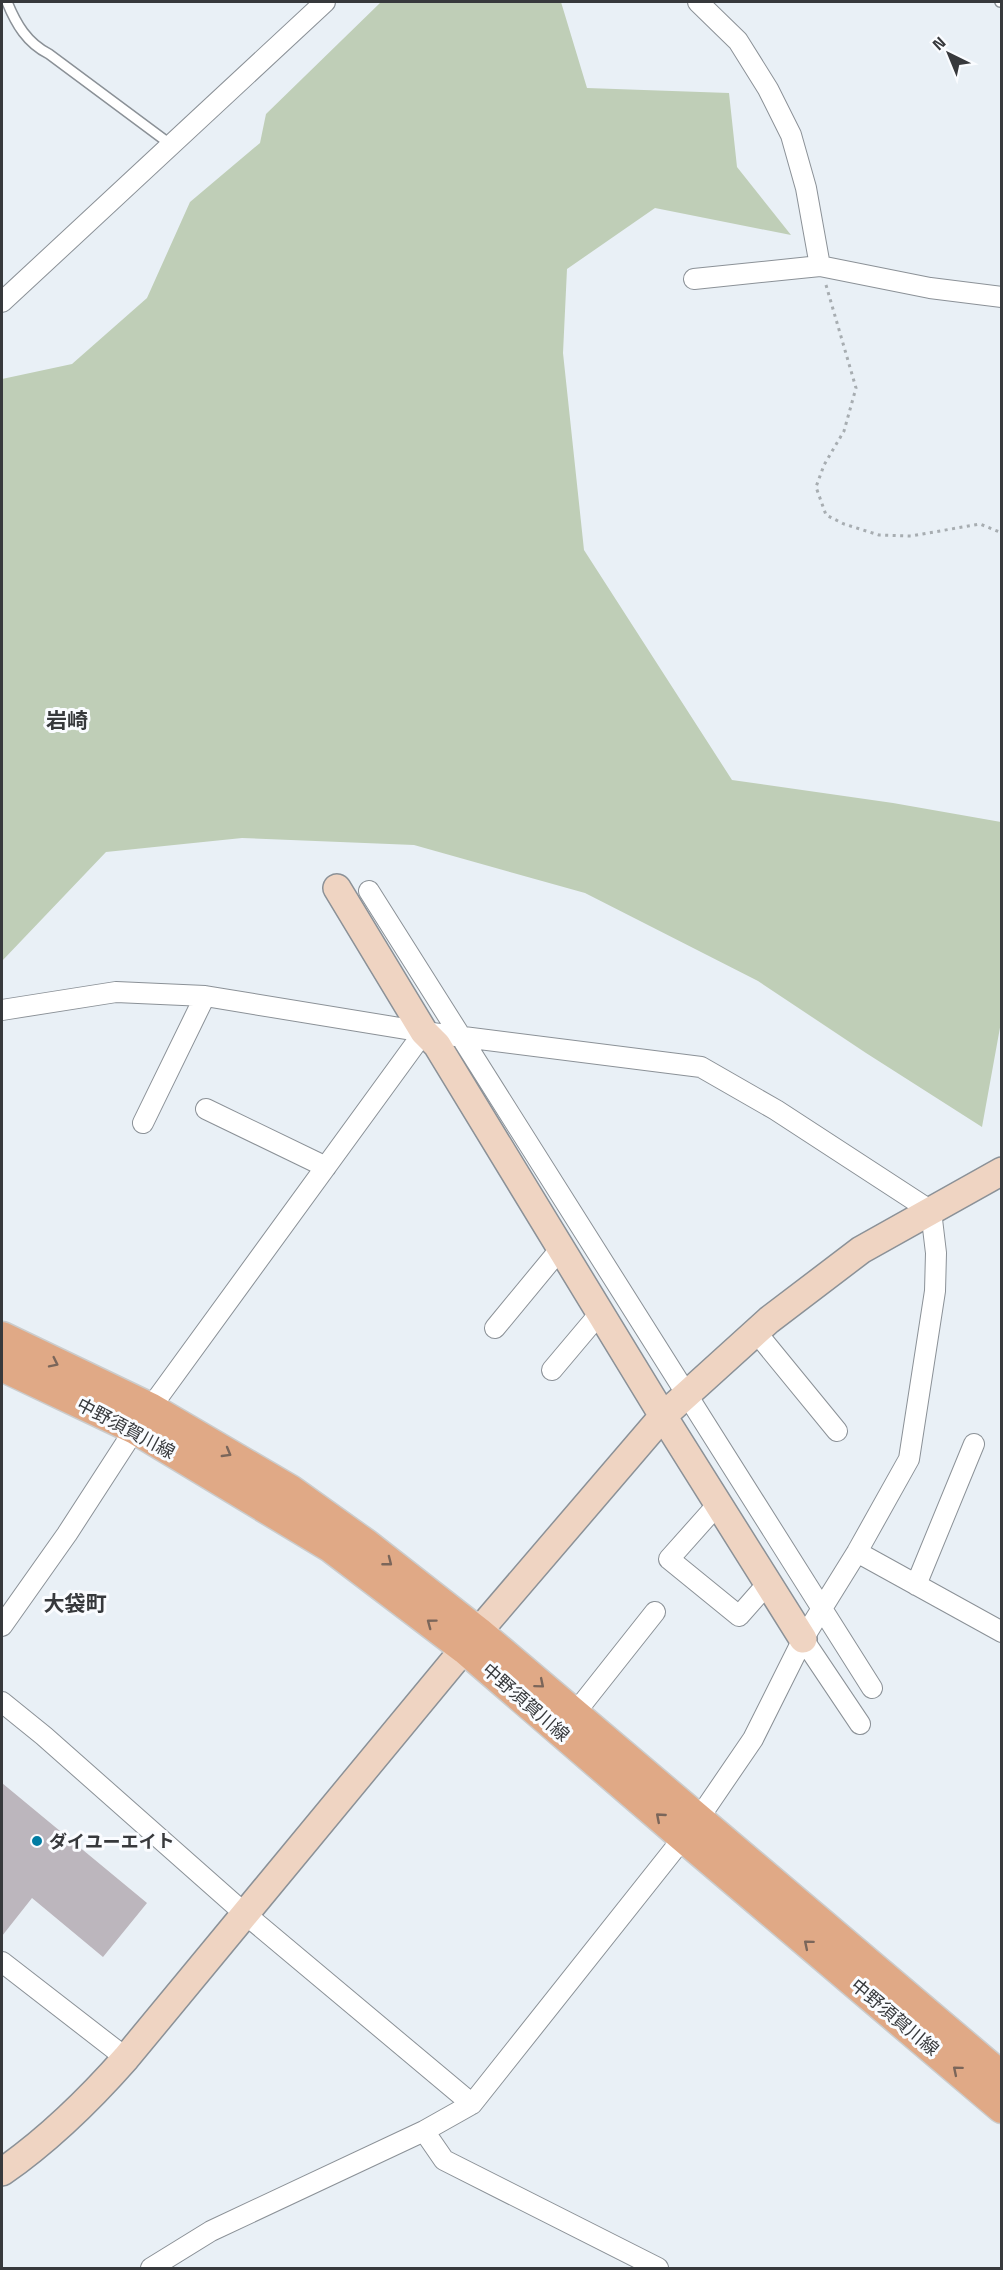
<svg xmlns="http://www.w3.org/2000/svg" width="1003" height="2270" font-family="'Titillium Web','Noto Sans JP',sans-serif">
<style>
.green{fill:#bfceb7}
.building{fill:#bcb6bd}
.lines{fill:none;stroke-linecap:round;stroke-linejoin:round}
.lane-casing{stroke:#8b9197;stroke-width:12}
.street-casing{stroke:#8b9197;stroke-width:22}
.secondary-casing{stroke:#8b9197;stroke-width:30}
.primary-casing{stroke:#cbcccc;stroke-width:33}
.path{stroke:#a7adb1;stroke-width:3;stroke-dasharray:3 4.5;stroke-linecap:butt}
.lane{stroke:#fff;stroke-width:9}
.street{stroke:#fff;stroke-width:20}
.secondary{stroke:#efd4c2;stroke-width:27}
.primary{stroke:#e0a986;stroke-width:30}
.oneway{stroke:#7b665a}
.poi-dot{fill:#007ca3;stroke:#fafcff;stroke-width:2}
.labels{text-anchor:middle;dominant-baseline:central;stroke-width:6;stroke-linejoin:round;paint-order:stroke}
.street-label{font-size:18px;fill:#37393c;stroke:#fafcff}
.poi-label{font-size:18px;font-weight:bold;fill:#37393c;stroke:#fafcff;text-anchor:start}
.quarter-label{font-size:21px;font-weight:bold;fill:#37393c;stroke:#fafcff}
</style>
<rect width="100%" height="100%" fill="#e9f0f6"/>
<path class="green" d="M 381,2 L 561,2 L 587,88 L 729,93 L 737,167 L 791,235 L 655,208 L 567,269 L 563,353 L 584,550 L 732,780 L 893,803 L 1001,822 L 1001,1022 L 982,1127 L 866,1053 L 758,981 L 585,893 L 414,845 L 242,838 L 106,852 L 2,961 L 2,379 L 72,364 L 147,298 L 190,202 L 260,143 L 266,114 Z"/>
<path class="building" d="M 2,1783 L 147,1903 L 103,1957 L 32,1898 L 2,1936 Z"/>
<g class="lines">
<defs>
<path id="lane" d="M 7,2 C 16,24 27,43 49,54 L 170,144
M 1000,2 L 1002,2"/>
<path id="street" d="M 698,2 L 738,41 L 768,89 L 791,135 L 806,188 L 820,266
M 694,279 L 820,266 L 930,288 L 1002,297
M 2,302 L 325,2
M 369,891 L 872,1688
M 2,1010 L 116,992 L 205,996 L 424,1032 L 701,1067 L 776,1110 L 931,1211 L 936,1253 L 935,1291 L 909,1459 L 857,1552 L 803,1639 L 753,1739 L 699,1818 L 472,2104 L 424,2131 L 211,2231 L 151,2268
M 206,1109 L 326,1167
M 143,1123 L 205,996
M 495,1328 L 561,1248
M 756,1332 L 837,1431
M 552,1370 L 600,1313
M 718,1504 L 669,1559 L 739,1616 L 768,1583
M 857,1552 L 1002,1632
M 916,1585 L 974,1444
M 2,1626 L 67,1534 L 135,1429 L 424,1032
M 803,1639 L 860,1724
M 2,1702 L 44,1736 L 244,1913 L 472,2104
M 575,1713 L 655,1612
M 2,1962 L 126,2058
M 424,2131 L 444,2160 L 658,2268"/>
<path id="secondary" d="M 337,888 L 424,1032 L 437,1045 L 663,1416 L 803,1639
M 2,2172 C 48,2140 89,2100 126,2058 L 478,1632 L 663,1416 L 769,1320 L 861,1250 L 1002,1171"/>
<path id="primary" d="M 2,1337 L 150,1408 L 290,1490 L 367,1545 L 478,1632 L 1002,2077
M 2,1366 L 135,1429 L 332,1548 L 465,1649 L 683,1837 L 1002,2108"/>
</defs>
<use href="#lane" class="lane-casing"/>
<use href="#street" class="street-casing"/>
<use href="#secondary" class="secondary-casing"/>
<use href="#primary" class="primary-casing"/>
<path class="path" d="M 826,285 L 856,388 L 844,431 L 824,465 L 816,487 L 826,515 L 844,524 L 879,535 L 911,536 L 980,524 L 1002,533"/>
<use href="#lane" class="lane"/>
<use href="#street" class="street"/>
<use href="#secondary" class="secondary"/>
<use href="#primary" class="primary"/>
</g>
<defs><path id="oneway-chevron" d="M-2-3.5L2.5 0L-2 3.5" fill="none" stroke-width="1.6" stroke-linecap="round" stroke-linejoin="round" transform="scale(1.5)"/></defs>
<g class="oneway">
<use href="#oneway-chevron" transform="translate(54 1363) rotate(26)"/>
<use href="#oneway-chevron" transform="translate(227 1453) rotate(30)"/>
<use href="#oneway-chevron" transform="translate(388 1562) rotate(38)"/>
<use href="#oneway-chevron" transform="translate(431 1623) rotate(-143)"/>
<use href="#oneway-chevron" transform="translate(540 1684) rotate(40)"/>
<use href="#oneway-chevron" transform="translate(660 1817) rotate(-139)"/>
<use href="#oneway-chevron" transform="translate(808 1944) rotate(-140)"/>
<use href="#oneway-chevron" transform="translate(957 2070) rotate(-140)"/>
</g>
<circle class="poi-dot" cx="37" cy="1841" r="6"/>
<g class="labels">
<g class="street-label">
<text transform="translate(126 1428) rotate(28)">中野須賀川線</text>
<text transform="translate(526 1702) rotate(41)">中野須賀川線</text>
<text transform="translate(895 2017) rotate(40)">中野須賀川線</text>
</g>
<g class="poi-label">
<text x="49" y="1841">ダイユーエイト</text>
</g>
<g class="quarter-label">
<text x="67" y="720">岩崎</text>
<text x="75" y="1603">大袋町</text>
</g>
</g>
<rect width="1003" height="2270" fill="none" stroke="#37393c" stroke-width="6"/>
<g transform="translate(949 54) rotate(317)" stroke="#fafcff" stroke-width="4.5" paint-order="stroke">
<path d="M0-4.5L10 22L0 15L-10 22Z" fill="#37393c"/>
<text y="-9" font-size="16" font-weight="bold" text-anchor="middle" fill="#37393c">N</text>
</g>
</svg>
